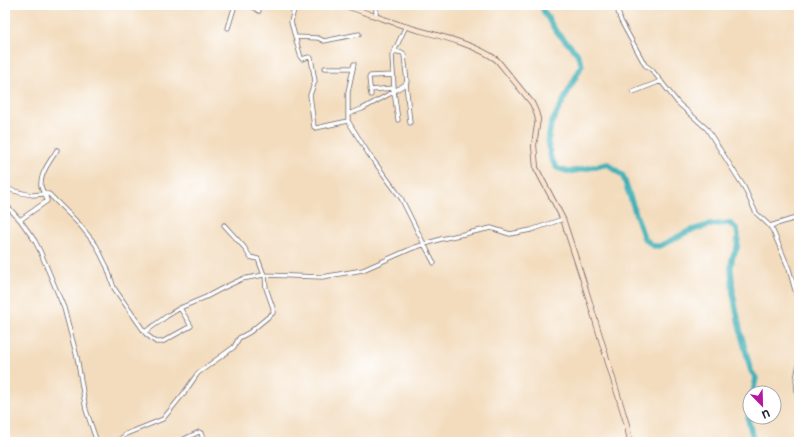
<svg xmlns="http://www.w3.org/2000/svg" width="804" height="447" font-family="Mali,sans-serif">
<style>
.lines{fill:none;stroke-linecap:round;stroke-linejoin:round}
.river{stroke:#3fb0b7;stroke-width:5.5}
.street-casing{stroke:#6b6368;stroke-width:5}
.secondary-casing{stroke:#6b6368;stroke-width:6}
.street{stroke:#fff;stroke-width:3.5}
.secondary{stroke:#fce5cf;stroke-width:4.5}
</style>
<rect width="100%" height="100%" fill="#fff"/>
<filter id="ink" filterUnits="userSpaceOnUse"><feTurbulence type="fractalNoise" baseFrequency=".025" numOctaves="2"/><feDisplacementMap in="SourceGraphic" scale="8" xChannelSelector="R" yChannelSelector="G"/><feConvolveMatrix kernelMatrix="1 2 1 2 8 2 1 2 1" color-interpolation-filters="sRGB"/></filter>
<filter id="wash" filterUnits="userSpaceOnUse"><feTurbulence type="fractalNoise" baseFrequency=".012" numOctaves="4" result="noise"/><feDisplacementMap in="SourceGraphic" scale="16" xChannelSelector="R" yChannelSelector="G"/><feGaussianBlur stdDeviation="0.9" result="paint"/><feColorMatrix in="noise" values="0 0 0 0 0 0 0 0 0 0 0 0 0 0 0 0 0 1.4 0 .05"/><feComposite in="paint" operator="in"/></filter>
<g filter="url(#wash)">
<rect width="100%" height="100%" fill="#f3dcbd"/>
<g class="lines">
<path class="river" d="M 542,5 L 543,10 L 555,30 L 577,53 L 582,65 L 551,124 L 548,141 L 551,158 L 557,168 L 569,172 L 608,164 L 623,176 L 644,238 L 653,246 L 660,246 L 689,231 L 709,225 L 729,223 L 737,229 L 738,236 L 737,248 L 732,258 L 731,268 L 733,294 L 741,334 L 751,371 L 756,378 L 753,393
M 750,411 L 748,419 L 754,442"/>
</g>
</g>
<g filter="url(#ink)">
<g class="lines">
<defs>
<path id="street" d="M 250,5 L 259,11
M 295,5 L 291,22 L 301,58 L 302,59 L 309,57 L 311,58 L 315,81 L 310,95 L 314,127 L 316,128 L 348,121
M 616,5 L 621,21 L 645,65 L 652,70 L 678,103 L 707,129 L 744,187 L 756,213 L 770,226 L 773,231 L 789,269 L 799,304
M 376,16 L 376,5
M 228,28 L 235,5
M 295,37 L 318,38 L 324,41 L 359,34
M 354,64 L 348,92 L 348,121 L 368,153 L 401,198 L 424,244 L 434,263
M 325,68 L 353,68
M 406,83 L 410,123
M 370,90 L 394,88
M 394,91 L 398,120
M 393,92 L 404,85 L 407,82 L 404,55 L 403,53 L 394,51
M 633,92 L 661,81
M 371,95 L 369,78 L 370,76 L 393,75
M 348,114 L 362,109 L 393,92 L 394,88 L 392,56 L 406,26
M 57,150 C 51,160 40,173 41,186 C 42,192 47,195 47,201 L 20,220 L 35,241 L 40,251 L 64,308 L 77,357 L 86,410 L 97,442
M 5,188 C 14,191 23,194 33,195 C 39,195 43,193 49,194 L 80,225 L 96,245 L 107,267 L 114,288 L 146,334 L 156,342 L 162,342 L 191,326 L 180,308 L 206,297 L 223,288 L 242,279 L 264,275 L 322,277 L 363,270 L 413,248 L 441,239 L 491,228 L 510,234 L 531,230 L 563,219
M 7,206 L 20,220
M 224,225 L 244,247 L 250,257 L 258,259 L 264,275
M 770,226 L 799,217
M 145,332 L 167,316 L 180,308
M 117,442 L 126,434 L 163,419 L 184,393 L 198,373 L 234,347 L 239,338 L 250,332 L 273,313 L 273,308 L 266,288 L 265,275
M 178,442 L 199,432 L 201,433 L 204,442
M 799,442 L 798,414 L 798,402 L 796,380 L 799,363"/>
<path id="secondary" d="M 343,5 C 364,12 386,20 407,27 C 435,35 473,43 497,60 L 532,103 L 536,112 L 538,119 L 534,145 L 536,168 L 563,219 L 583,280 L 627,425 L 630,442"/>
</defs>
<use href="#street" class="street-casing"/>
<use href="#secondary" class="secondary-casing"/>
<use href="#street" class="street"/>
<use href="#secondary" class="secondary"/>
</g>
</g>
<rect width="804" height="447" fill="none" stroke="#fff" stroke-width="20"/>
<g transform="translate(762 405) rotate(157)"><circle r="19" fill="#ffffff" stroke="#a7a7b1"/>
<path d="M0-3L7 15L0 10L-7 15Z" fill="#b5179e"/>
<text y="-6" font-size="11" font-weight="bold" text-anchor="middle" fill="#22223b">U</text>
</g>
</svg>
